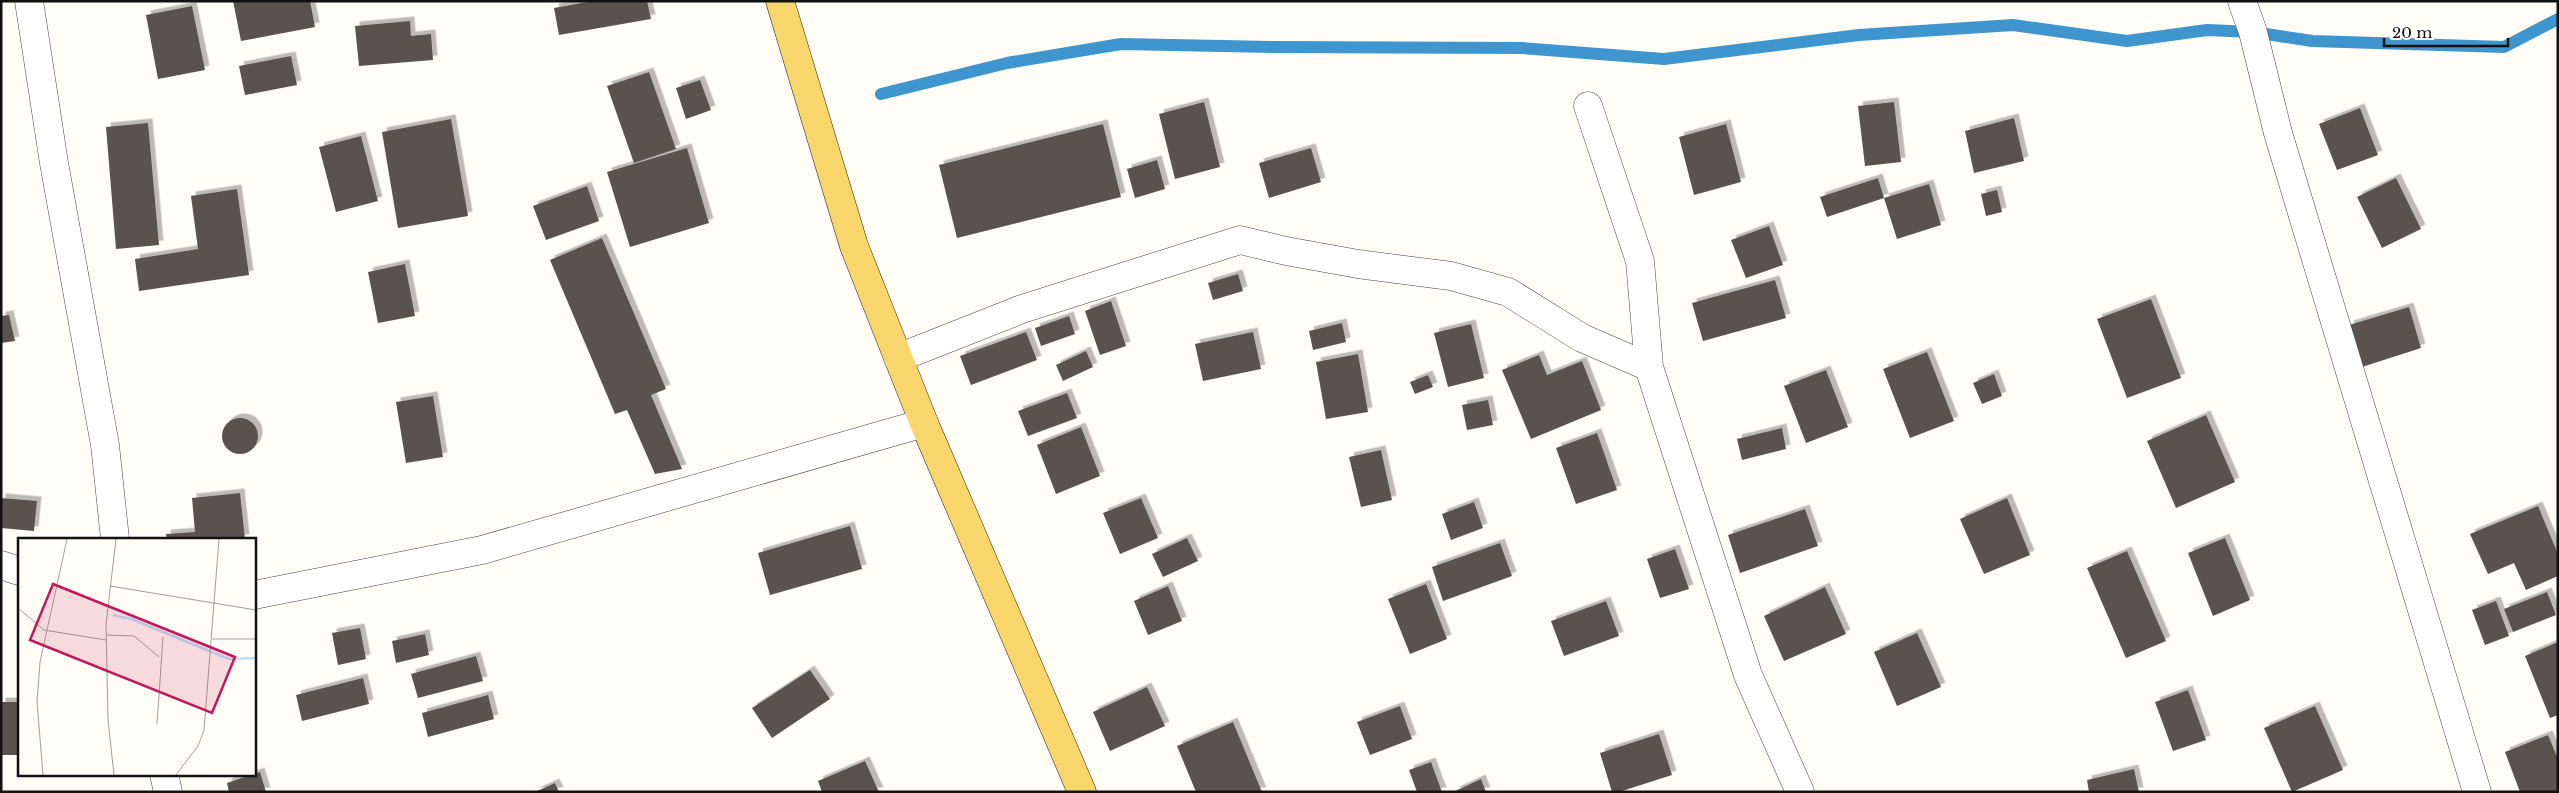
<svg xmlns="http://www.w3.org/2000/svg" width="2559" height="793" font-family="'Libre Baskerville',serif">
<style>
.lines{fill:none;stroke-linecap:round;stroke-linejoin:round}
.stream{stroke:#3f96cf;stroke-width:12}
.building{fill:#5a524d;filter:url(#shadow)}
.minor-casing{stroke:#444;stroke-width:29}
.major-casing{stroke:#222;stroke-width:29}
.minor{stroke:#fff;stroke-width:28}
.major{stroke:#f9d66b;stroke-width:28}
.inset-river{fill:none;stroke:#b9e0f7;stroke-width:2.5}
.inset-road{fill:none;stroke:#a09f9a;stroke-width:1}
.view{fill:#c2185b;fill-opacity:0.15;stroke:#c2185b;stroke-width:2.5}
.inset-edge{fill:none;stroke:#111;stroke-width:2.5}
</style>
<defs>
<filter id="shadow"><feDropShadow dx="4.5" dy="-4.5" stdDeviation="0" flood-color="#0004"/></filter>
</defs>
<rect width="100%" height="100%" fill="#fffdf5"/>
<g class="lines">
<path class="stream" d="M 881,94 L 1007,63 L 1121,44 L 1273,47 L 1522,48 L 1664,59 L 1859,35 L 2013,25 L 2127,41 L 2207,30 L 2253,32 L 2312,41 L 2504,47 L 2558,19"/>
</g>
<path class="building" d="M 233,1 L 310,1 L 315,27 L 241,41 Z
M 593,1 L 647,1 L 651,19 L 559,35 L 554,8 Z
M 192,6 L 205,70 L 158,79 L 146,15 Z
M 410,21 L 411,36 L 431,34 L 433,60 L 359,66 L 355,26 Z
M 291,56 L 297,85 L 245,95 L 239,66 Z
M 649,72 L 676,149 L 634,163 L 607,86 Z
M 700,80 L 711,110 L 686,119 L 676,88 Z
M 1204,102 L 1220,167 L 1175,179 L 1159,114 Z
M 1894,102 L 1901,162 L 1865,166 L 1858,106 Z
M 2360,108 L 2378,155 L 2337,170 L 2319,124 Z
M 2014,118 L 2024,161 L 1974,173 L 1965,131 Z
M 451,119 L 468,216 L 398,228 L 382,132 Z
M 148,123 L 159,245 L 116,249 L 106,127 Z
M 1103,124 L 1121,197 L 957,238 L 939,165 Z
M 1726,124 L 1741,182 L 1694,195 L 1679,137 Z
M 361,136 L 378,201 L 336,212 L 319,147 Z
M 687,148 L 709,223 L 630,247 L 607,172 Z
M 1311,148 L 1321,182 L 1269,198 L 1259,163 Z
M 1157,160 L 1165,189 L 1135,198 L 1127,169 Z
M 1878,178 L 1884,198 L 1929,184 L 1941,225 L 1897,239 L 1884,198 L 1827,217 L 1820,197 Z
M 2396,178 L 2421,229 L 2382,248 L 2357,197 Z
M 587,186 L 599,221 L 546,240 L 533,206 Z
M 237,189 L 249,275 L 139,291 L 135,259 L 198,249 L 191,196 Z
M 1997,190 L 2002,212 L 1986,216 L 1981,194 Z
M 1769,226 L 1783,265 L 1746,278 L 1731,240 Z
M 602,238 L 666,389 L 651,395 L 682,469 L 655,474 L 627,410 L 615,414 L 550,260 Z
M 405,264 L 415,316 L 378,323 L 368,272 Z
M 1238,274 L 1243,291 L 1213,300 L 1208,283 Z
M 1775,280 L 1786,318 L 1703,341 L 1692,303 Z
M 2151,299 L 2181,378 L 2127,398 L 2097,319 Z
M 1111,301 L 1126,346 L 1100,355 L 1085,311 Z
M 2409,307 L 2421,348 L 2362,367 L 2349,325 Z
M 9,315 L 15,341 L 1,343 L 1,316 Z
M 1069,316 L 1075,334 L 1041,346 L 1035,328 Z
M 1342,323 L 1346,342 L 1313,350 L 1309,331 Z
M 1471,324 L 1484,378 L 1448,387 L 1434,333 Z
M 1026,332 L 1037,360 L 971,385 L 960,356 Z
M 1253,332 L 1261,369 L 1203,381 L 1195,344 Z
M 1086,351 L 1093,367 L 1063,381 L 1056,365 Z
M 1927,352 L 1954,421 L 1910,438 L 1883,369 Z
M 1358,354 L 1368,412 L 1326,419 L 1316,362 Z
M 1539,355 L 1547,375 L 1582,361 L 1601,410 L 1531,439 L 1502,370 Z
M 1826,370 L 1848,427 L 1806,443 L 1784,386 Z
M 1994,374 L 2002,396 L 1982,404 L 1973,383 Z
M 1428,375 L 1433,387 L 1415,394 L 1410,382 Z
M 1067,393 L 1077,418 L 1028,436 L 1018,411 Z
M 433,396 L 443,457 L 406,463 L 396,402 Z
M 1488,400 L 1493,425 L 1467,430 L 1462,405 Z
M 2206,415 L 2235,482 L 2176,508 L 2147,441 Z
M222 436a18 18 0 1 1 36 0a18 18 0 1 1-36 0Z
M 1081,427 L 1100,476 L 1056,494 L 1037,445 Z
M 1782,428 L 1786,449 L 1742,460 L 1737,439 Z
M 1597,433 L 1617,490 L 1576,504 L 1556,448 Z
M 1381,450 L 1392,500 L 1361,507 L 1349,457 Z
M 240,493 L 245,539 L 167,539 L 166,534 L 195,532 L 192,498 Z
M 1,498 L 37,501 L 34,531 L 1,528 Z
M 1141,498 L 1158,538 L 1120,554 L 1103,513 Z
M 2007,498 L 2030,555 L 1984,574 L 1960,519 Z
M 1474,502 L 1483,528 L 1451,540 L 1442,514 Z
M 2538,506 L 2558,554 L 2558,576 L 2526,590 L 2514,563 L 2488,574 L 2470,534 Z
M 1805,509 L 1818,546 L 1740,573 L 1728,535 Z
M 850,526 L 862,569 L 770,595 L 758,553 Z
M 1187,538 L 1198,561 L 1163,577 L 1152,554 Z
M 2225,538 L 2250,600 L 2213,616 L 2188,553 Z
M 1500,543 L 1512,576 L 1443,601 L 1432,567 Z
M 1675,549 L 1689,589 L 1660,598 L 1647,559 Z
M 2127,551 L 2166,641 L 2126,658 L 2087,568 Z
M 1426,584 L 1447,639 L 1410,654 L 1388,599 Z
M 1168,586 L 1182,621 L 1148,635 L 1134,601 Z
M 1825,587 L 1846,634 L 1784,661 L 1764,616 Z
M 2547,592 L 2556,615 L 2513,632 L 2504,609 Z
M 1606,601 L 1619,636 L 1564,656 L 1551,621 Z
M 2496,601 L 2509,636 L 2485,645 L 2472,610 Z
M 360,628 L 366,659 L 338,665 L 332,633 Z
M 1917,633 L 1941,687 L 1897,706 L 1874,652 Z
M 425,634 L 429,655 L 396,663 L 392,641 Z
M 2558,642 L 2558,715 L 2550,718 L 2525,656 Z
M 476,656 L 483,681 L 418,698 L 411,674 Z
M 810,670 L 830,699 L 772,738 L 752,708 Z
M 363,678 L 369,704 L 302,721 L 296,695 Z
M 1147,687 L 1165,726 L 1110,751 L 1093,712 Z
M 2188,690 L 2206,740 L 2173,751 L 2155,702 Z
M 488,695 L 494,719 L 428,737 L 422,713 Z
M 1,702 L 19,702 L 19,755 L 1,755 Z
M 1400,706 L 1412,739 L 1370,755 L 1357,722 Z
M 2315,706 L 2343,770 L 2292,792 L 2264,728 Z
M 1233,722 L 1262,792 L 1196,792 L 1177,746 Z
M 1659,734 L 1672,775 L 1619,792 L 1612,792 L 1600,753 Z
M 2548,735 L 2558,759 L 2558,791 L 2520,792 L 2505,752 Z
M 865,761 L 879,792 L 822,792 L 818,781 Z
M 1431,762 L 1442,792 L 1417,792 L 1409,770 Z
M 2134,769 L 2139,792 L 2089,792 L 2087,780 Z
M 260,772 L 266,792 L 229,792 L 227,783 Z
M 1481,779 L 1486,792 L 1453,792 Z
M 555,783 L 559,792 L 535,792 Z"/>
<g class="lines">
<defs>
<path id="minor" d="M 29,1 L 54,163 L 105,445 L 115,539
M 2242,1 L 2253,32 L 2278,133 L 2477,792
M 1588,106 L 1640,261 L 1649,367 L 1748,675 L 1800,792
M 898,358 L 1022,309 L 1240,240 L 1286,251 L 1358,264 L 1451,276 L 1508,292 L 1582,338 L 1649,367
M 1,565 L 19,571
M 254,595 L 482,550 L 924,423
M 164,774 L 168,792"/>
<path id="major" d="M 780,1 L 854,246 L 924,423 L 1082,792"/>
</defs>
<use href="#minor" class="minor-casing"/>
<use href="#major" class="major-casing"/>
<use href="#minor" class="minor"/>
<use href="#major" class="major"/>
</g>
<g transform="translate(18 538)">
<rect width="238" height="238" fill="#fffdf5"/>
<path class="inset-river" d="M 95,77 L 113,81 L 211,121 L 238,120"/>
<path class="inset-road" d="M 92,48 L 238,72M 0,70 L 26,92 L 88,102M 88,97 L 116,98 L 141,119M 194,101 L 238,101M 139,186 L 145,99M 25,237 L 19,164 L 22,124 L 49,1M 96,237 L 90,182 L 88,87 L 98,1M 158,237 L 180,208 L 186,192 L 201,1"/>
<path class="view" d="M 35,46 L 217,119 L 194,175 L 12,102 Z"/>
<rect width="238" height="238" class="inset-edge"/>
</g>
<rect width="2559" height="793" fill="none" stroke="#111111" stroke-width="5"/>
<path d="M2384 38v8h124v-8" fill="none" stroke="#111111" stroke-width="2.5"/>
<text x="2392" y="38" font-size="15" fill="#111111" stroke="#ffffff" stroke-width="4" paint-order="stroke">20 m</text>
</svg>
